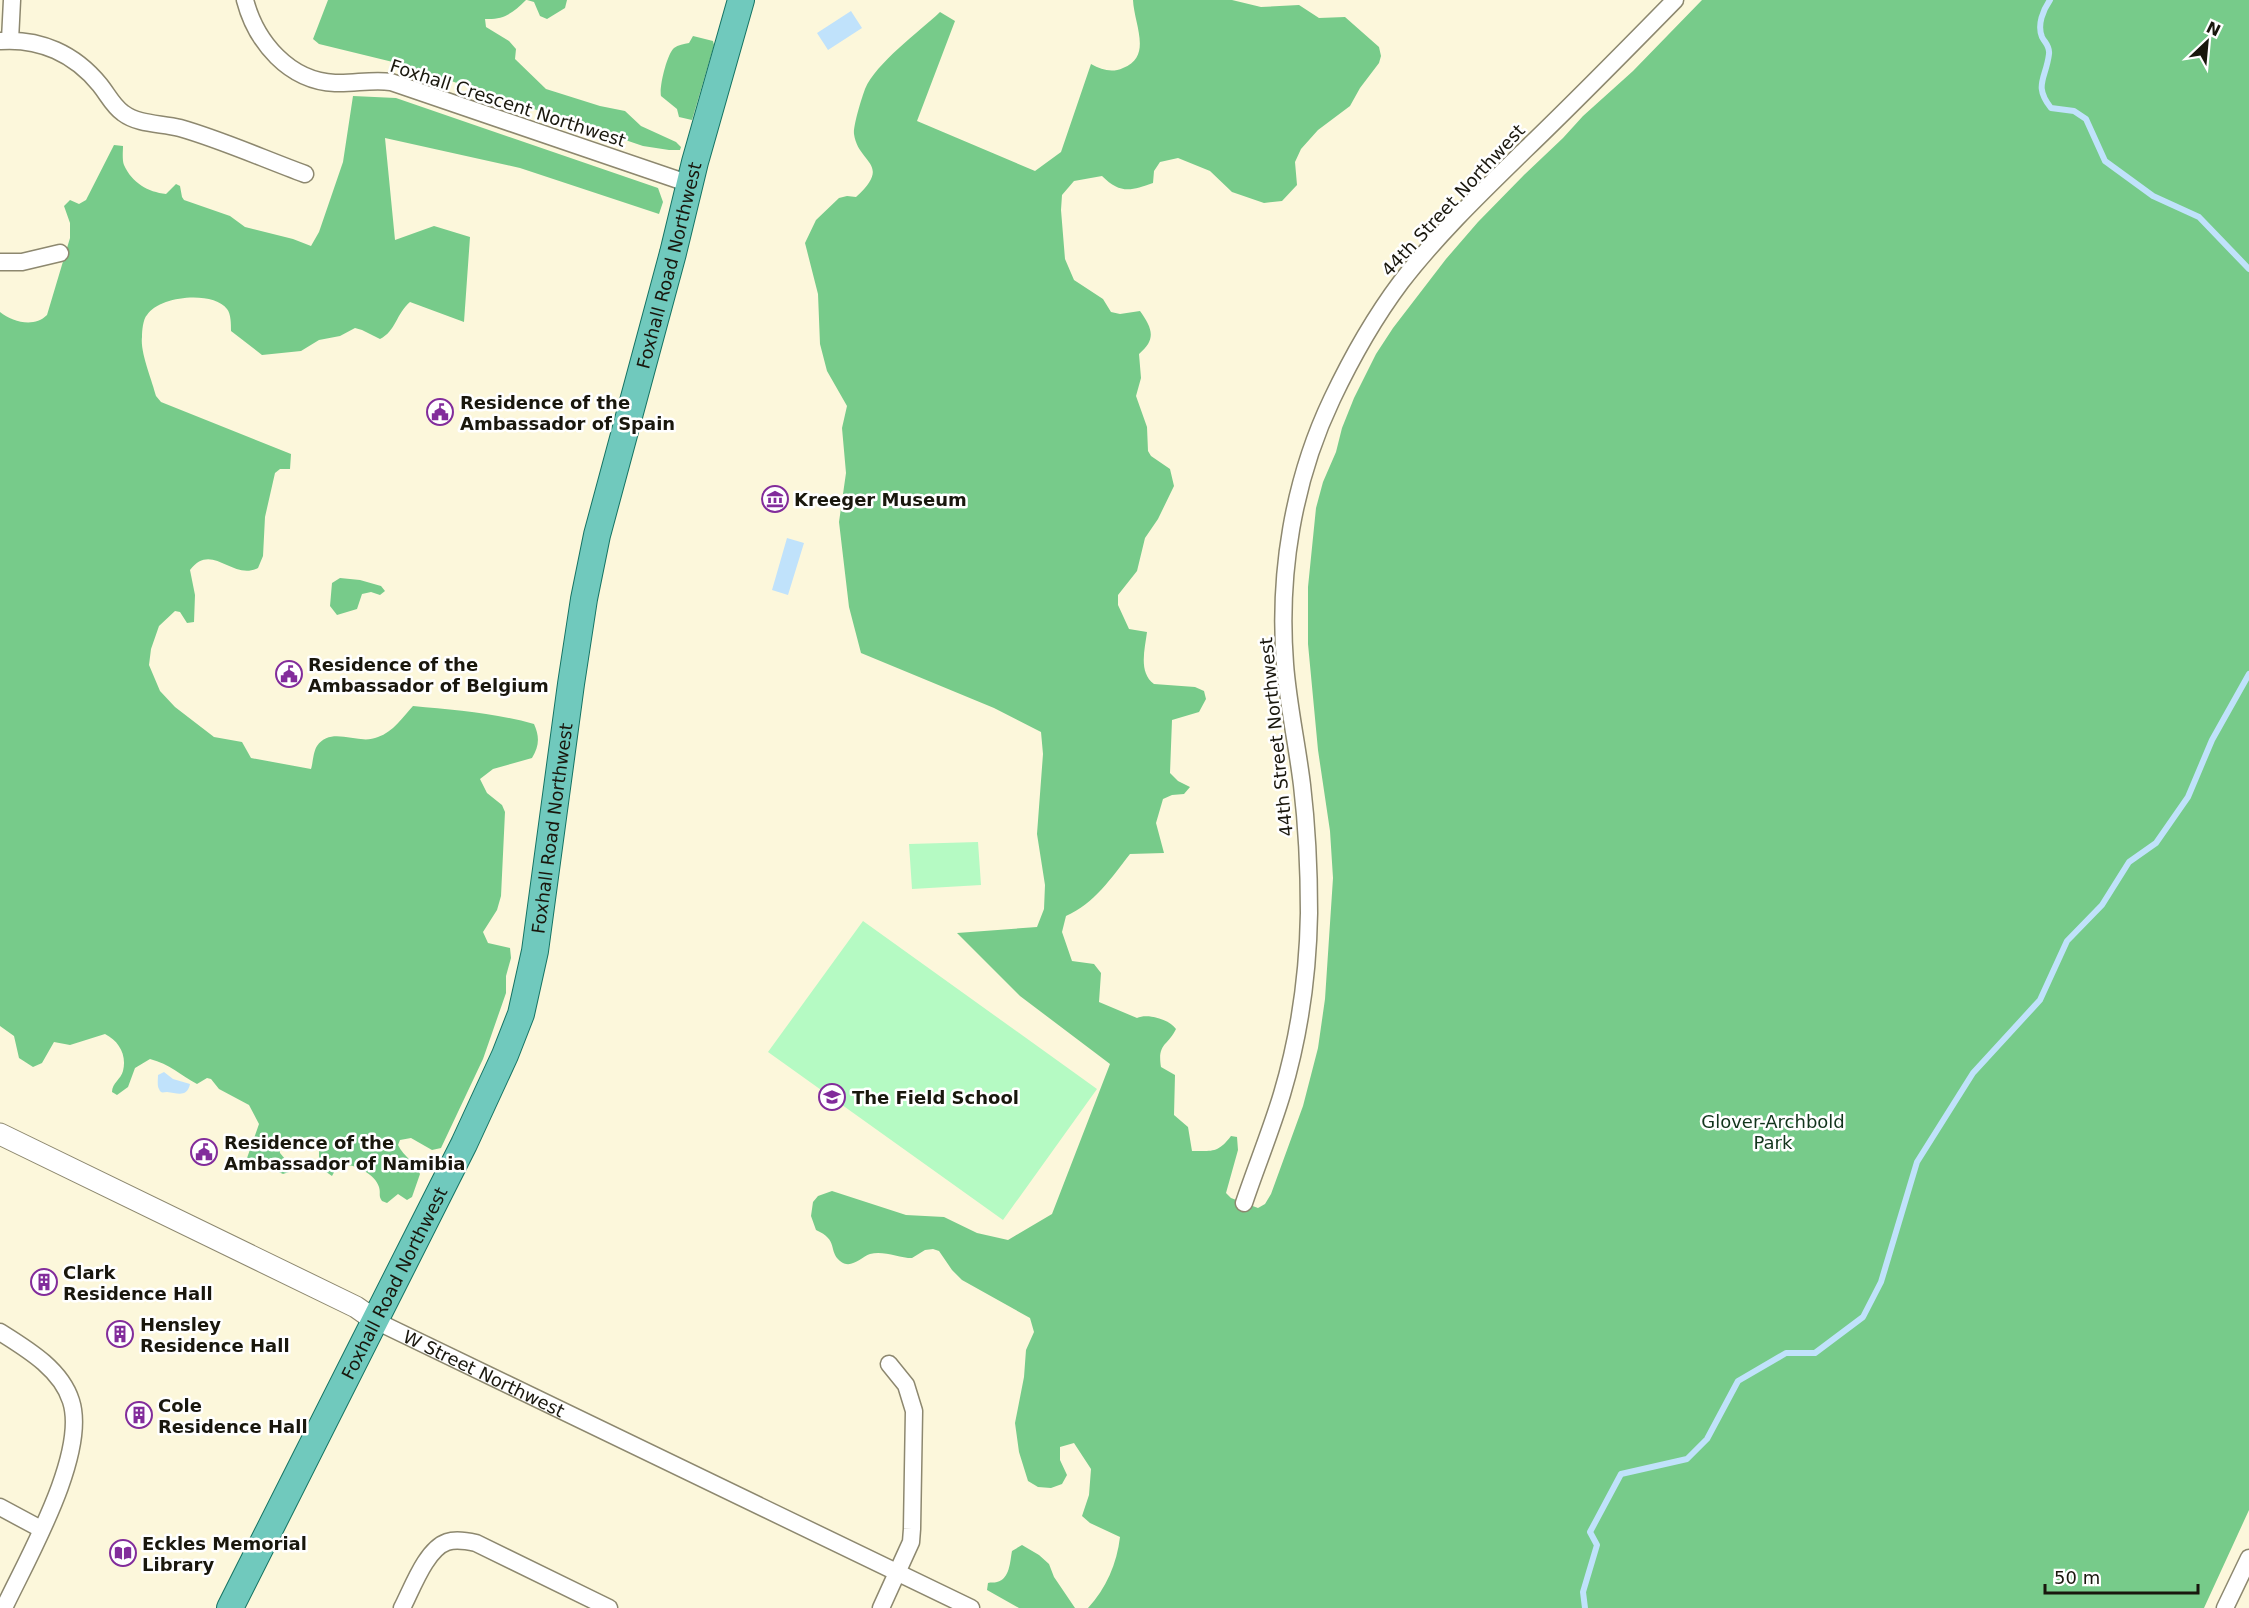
<svg xmlns="http://www.w3.org/2000/svg" width="2249" height="1608" font-family="'DejaVu Sans',sans-serif">
<style>
.green{fill:#b5fac3}
.forest{fill:#77cb8a}
.water{fill:#c0e2fb}
.lines{fill:none;stroke-linecap:round;stroke-linejoin:round}
.stream{stroke:#c0e2fb;stroke-width:6}
.minor-casing{stroke:#8d886f;stroke-width:19}
.tertiary-casing{stroke:#8d886f;stroke-width:23}
.primary-casing{stroke:#147363;stroke-width:28}
.minor{stroke:#fff;stroke-width:16}
.tertiary{stroke:#fff;stroke-width:21}
.primary{stroke:#70c9bd;stroke-width:26}
.labels{text-anchor:middle;dominant-baseline:central;stroke-width:5;stroke-linejoin:round;paint-order:stroke}
.street-label{font-size:18px;fill:#19170d;stroke:#fff}
.poi-label{font-size:18px;font-weight:bold;fill:#19170d;stroke:#fff;text-anchor:start}
.park-label{font-size:18px;fill:#12351c;stroke:#fff}
</style>
<rect width="100%" height="100%" fill="#fcf7db"/>
<path class="green" d="M 978,842 L 981,885 L 912,889 L 909,844 Z
M 863,921 L 1097,1089 L 1003,1220 L 768,1052 Z"/>
<path class="forest" d="M 328,0 L 526,0 C 513,13 504,20 485,19 L 486,27 L 509,41 L 516,49 L 515,59 L 546,89 L 600,106 L 625,111 L 641,126 L 676,142 L 681,147 L 680,150 L 669,150 L 643,146 L 401,64 L 319,44 L 313,39 Z
M 527,0 L 567,0 L 565,8 L 547,19 L 540,16 L 534,2 Z
M 1133,0 L 1232,0 L 1261,7 L 1299,5 L 1319,18 L 1345,17 L 1379,47 L 1381,56 L 1379,63 L 1360,88 L 1350,106 L 1318,130 L 1301,149 L 1295,162 L 1297,185 L 1282,201 L 1264,203 L 1232,192 L 1210,171 L 1178,158 L 1160,162 L 1154,171 L 1153,183 C 1131,191 1120,194 1102,176 L 1074,181 L 1062,195 L 1061,210 L 1065,259 L 1074,280 L 1103,299 L 1111,312 L 1120,314 L 1140,311 C 1152,328 1157,339 1139,354 L 1141,378 L 1136,396 L 1147,427 L 1148,451 L 1151,456 L 1170,469 L 1174,486 L 1158,519 L 1145,538 L 1137,571 L 1118,595 L 1118,605 L 1129,629 L 1147,632 C 1145,649 1138,672 1154,684 L 1195,687 L 1204,691 L 1206,699 L 1199,712 L 1172,720 L 1170,773 L 1178,781 L 1190,787 L 1184,794 L 1172,795 L 1163,799 L 1156,823 L 1164,853 L 1130,854 C 1112,877 1094,904 1066,916 L 1062,932 L 1072,961 L 1094,964 L 1101,973 L 1099,1002 L 1137,1018 C 1148,1013 1170,1020 1176,1029 C 1168,1046 1157,1043 1161,1067 L 1175,1075 L 1174,1115 L 1188,1127 L 1192,1151 C 1213,1151 1218,1153 1231,1136 L 1237,1137 L 1238,1150 L 1226,1193 L 1231,1198 L 1258,1208 L 1265,1204 L 1271,1194 L 1303,1106 L 1318,1048 L 1325,999 L 1333,878 L 1330,831 L 1318,750 L 1308,644 L 1308,587 L 1316,508 L 1323,482 L 1336,452 L 1342,428 L 1354,398 L 1376,354 L 1393,328 L 1446,259 L 1478,222 L 1524,175 L 1563,138 L 1583,116 L 1633,71 L 1702,0 L 2249,0 L 2249,1510 L 2204,1608 L 1088,1608 C 1106,1589 1117,1563 1120,1537 L 1090,1523 L 1082,1516 L 1089,1495 L 1091,1469 L 1074,1443 L 1060,1447 L 1060,1460 L 1067,1475 L 1062,1484 L 1051,1488 L 1038,1487 L 1028,1481 L 1019,1452 L 1015,1423 L 1024,1377 L 1026,1350 L 1034,1332 L 1030,1318 L 962,1280 L 952,1270 L 939,1251 L 933,1249 L 925,1250 L 912,1258 C 899,1258 883,1250 870,1254 C 861,1257 851,1270 840,1261 C 828,1251 839,1240 816,1230 L 811,1216 L 813,1202 L 818,1196 L 832,1191 L 906,1215 L 944,1217 L 977,1233 L 1008,1240 L 1052,1214 L 1110,1064 L 1020,996 L 957,933 L 1037,927 L 1044,909 L 1045,885 L 1037,834 L 1043,754 L 1041,732 L 994,708 L 861,653 L 849,607 L 839,522 L 846,473 L 842,428 L 847,406 L 827,371 L 820,344 L 818,294 L 805,243 L 816,220 L 839,198 L 847,196 L 856,197 C 893,163 858,164 854,134 C 853,126 862,97 865,89 C 876,63 919,32 940,12 L 955,21 L 917,121 L 1035,171 L 1061,152 L 1091,64 C 1102,70 1112,73 1123,68 C 1153,57 1134,24 1133,0 Z
M 693,36 L 713,41 L 714,45 L 692,120 L 679,117 L 677,109 L 661,96 C 659,87 667,54 674,48 C 678,45 684,44 689,43 Z
M 353,96 L 396,98 L 658,188 L 663,202 L 659,214 L 520,168 L 385,138 L 395,240 L 434,226 L 470,237 L 464,322 L 410,302 C 396,314 396,331 380,339 L 362,330 L 355,328 L 340,336 L 319,340 L 301,351 L 262,355 L 231,331 C 231,324 231,314 227,309 C 214,291 160,295 147,315 C 143,319 142,331 142,337 C 140,352 152,380 156,396 L 161,402 L 291,454 L 290,469 L 280,469 L 275,473 L 265,517 L 263,556 L 258,568 C 232,581 212,541 190,570 L 195,595 L 194,622 L 187,623 L 180,612 L 175,611 L 159,626 L 151,649 L 149,665 L 160,691 L 175,707 L 214,737 L 242,742 L 251,758 L 311,769 C 313,763 313,752 317,746 C 332,725 358,746 378,737 C 393,732 403,717 413,706 C 454,710 495,713 534,724 C 540,737 539,747 532,758 L 493,769 L 480,779 L 487,793 L 502,805 L 505,812 L 501,896 L 497,910 L 483,932 L 488,943 L 510,948 L 511,958 L 506,976 L 506,993 L 483,1059 L 441,1148 L 432,1150 L 411,1138 L 400,1140 L 398,1145 C 404,1157 415,1162 420,1174 L 412,1197 L 407,1200 L 398,1194 L 387,1203 L 382,1201 C 378,1195 381,1194 379,1187 C 375,1173 351,1162 338,1165 L 332,1176 L 319,1167 L 319,1150 L 308,1137 L 286,1141 L 279,1146 L 280,1153 L 290,1165 L 289,1172 L 283,1174 L 259,1163 L 248,1165 L 247,1158 L 259,1124 L 249,1105 L 219,1089 L 211,1079 L 207,1078 L 197,1084 C 180,1075 170,1064 150,1059 L 135,1068 L 128,1087 L 117,1095 L 112,1092 C 112,1083 121,1079 123,1071 C 127,1055 119,1041 105,1034 L 70,1045 L 54,1042 L 42,1063 L 33,1067 L 19,1058 L 14,1036 L 0,1026 L 0,312 C 13,322 34,328 47,315 L 70,238 L 70,223 L 64,206 L 70,200 L 79,204 L 86,200 L 114,145 L 123,146 C 123,151 122,160 124,165 C 132,183 148,192 166,194 L 176,184 L 180,186 L 182,197 L 184,200 L 230,216 L 245,227 L 293,239 L 311,246 L 319,232 L 343,162 Z
M 340,578 L 360,580 L 381,586 L 385,591 L 380,595 L 371,592 L 362,594 L 357,609 L 337,615 L 330,606 L 332,583 Z
M 1022,1545 L 1039,1555 L 1049,1564 L 1054,1577 L 1075,1608 L 1019,1608 L 987,1590 L 988,1583 C 991,1582 994,1583 997,1582 C 1010,1579 1010,1561 1012,1551 Z"/>
<path class="water" d="M 851,11 L 862,28 L 828,50 L 817,33 Z
M 787,538 L 804,543 L 788,595 L 772,590 Z
M 164,1072 L 173,1079 L 190,1084 C 187,1098 177,1093 167,1092 C 163,1092 161,1094 159,1089 C 157,1086 158,1079 158,1075 Z"/>
<g class="lines">
<path class="stream" d="M 2050,0 C 2043,10 2037,25 2042,37 C 2045,43 2050,46 2049,54 C 2046,79 2033,85 2051,108 L 2074,111 L 2086,119 L 2105,161 L 2153,196 L 2199,217 L 2249,269
M 1585,1608 L 1583,1592 L 1597,1545 L 1590,1532 L 1621,1474 L 1687,1459 L 1707,1439 L 1738,1381 L 1786,1353 L 1815,1353 L 1863,1317 L 1881,1282 L 1917,1162 L 1973,1073 L 2040,1000 L 2067,941 L 2102,905 L 2129,862 L 2156,843 L 2188,797 L 2212,740 L 2249,674"/>
<defs>
<g id="minor">
<path d="M 245,0 C 256,42 289,81 335,83 C 354,84 372,79 391,82 L 690,184"/>
<path d="M 10,40 L 12,0"/>
<path d="M 0,41 C 40,38 75,54 100,85 C 108,95 113,106 123,113 C 139,125 161,123 180,128 C 222,140 264,159 305,174"/>
<path d="M 0,262 L 22,262 L 60,253"/>
<path d="M 1244,1203 C 1256,1167 1271,1131 1282,1094 C 1299,1037 1308,973 1309,913 C 1309,870 1307,827 1302,785 C 1297,744 1288,704 1285,664 C 1278,574 1293,481 1332,399 C 1351,359 1374,318 1401,282 C 1438,234 1483,191 1526,149 C 1577,100 1626,50 1675,0"/>
<path id="s1" d="M 376,1321 L 971,1608"/>
<path d="M 0,1332 C 27,1349 61,1369 71,1401 C 88,1454 27,1559 4,1608"/>
<path d="M 0,1507 L 41,1529"/>
<path d="M 402,1608 C 412,1589 426,1549 447,1542 C 456,1539 467,1541 476,1543 L 609,1608"/>
<path d="M 881,1608 L 911,1542 L 912,1529 L 914,1411 L 906,1385 L 889,1364"/>
<path d="M 2225,1608 L 2249,1558"/>
</g>
<path id="tertiary" d="M 0,1134 L 356,1307 L 376,1321"/>
<g id="primary">
<path id="s2" d="M 230,1608 L 464,1144 L 505,1055 L 521,1014 L 535,951 L 571,684 L 584,599 L 597,535 L 673,253 L 695,162 L 741,0"/>
</g>
</defs>
<use href="#minor" class="minor-casing"/>
<use href="#tertiary" class="tertiary-casing"/>
<use href="#primary" class="primary-casing"/>
<use href="#minor" class="minor"/>
<use href="#tertiary" class="tertiary"/>
<use href="#primary" class="primary"/>
</g>
<defs>
<symbol id="civic-ring" viewBox="-11 -11 22 22"><circle r="9.5" fill="#fff" stroke="#822c9b" stroke-width="1.5"/><path d="M-.6-6.5H3V-4.5H.6V-3L4-1V1h2V6H-6V1h2V-1L-.6-3ZM-1.2 2.5V6h2.4V2.5Z" fill="#822c9b"/></symbol>
<symbol id="museum-ring" viewBox="-11 -11 22 22"><circle r="9.5" fill="#fff" stroke="#822c9b" stroke-width="1.5"/><path d="M0-6L6-3V-2H-6V-3ZM-5-1h2V3h-2ZM-1-1h2V3h-2ZM3-1h2V3H3ZM-6 4H6V6H-6Z" fill="#822c9b"/></symbol>
<symbol id="school-ring" viewBox="-11 -11 22 22"><circle r="9.5" fill="#fff" stroke="#822c9b" stroke-width="1.5"/><path d="M0-5L7-2L0 1L-7-2ZM-4 1L0 2.5L4 1V4Q0 6-4 4Z" fill="#822c9b"/></symbol>
<symbol id="building-ring" viewBox="-11 -11 22 22"><circle r="9.5" fill="#fff" stroke="#822c9b" stroke-width="1.5"/><path d="M-4-6H4V6H1V3H-1V6H-4ZM-2.5-4.3h1.7v1.8h-1.7ZM.8-4.3h1.7v1.8H.8ZM-2.5-1h1.7V.8h-1.7ZM.8-1h1.7V.8H.8Z" fill="#822c9b"/></symbol>
<symbol id="library-ring" viewBox="-11 -11 22 22"><circle r="9.5" fill="#fff" stroke="#822c9b" stroke-width="1.5"/><path d="M-6-4Q-3-5.5-.7-3.5V5Q-3 3-6 4ZM6-4Q3-5.5 .7-3.5V5Q3 3 6 4Z" fill="#822c9b"/></symbol>
</defs>
<g fill-rule="evenodd">
<use href="#civic-ring" x="425" y="397" width="30" height="30"/>
<use href="#museum-ring" x="760" y="484" width="30" height="30"/>
<use href="#civic-ring" x="274" y="659" width="30" height="30"/>
<use href="#school-ring" x="817" y="1082" width="30" height="30"/>
<use href="#civic-ring" x="189" y="1137" width="30" height="30"/>
<use href="#building-ring" x="29" y="1267" width="30" height="30"/>
<use href="#building-ring" x="105" y="1319" width="30" height="30"/>
<use href="#building-ring" x="124" y="1400" width="30" height="30"/>
<use href="#library-ring" x="108" y="1538" width="30" height="30"/>
</g>
<g class="labels">
<g class="street-label">
<text transform="translate(508 103) rotate(18)">Foxhall Crescent Northwest</text>
<text transform="translate(1453 200) rotate(-47)">44th Street Northwest</text>
<text stroke="none"><textPath href="#s2" startOffset="1426">Foxhall Road Northwest</textPath></text>
<text transform="translate(1276 737) rotate(-96)">44th Street Northwest</text>
<text stroke="none"><textPath href="#s2" startOffset="850">Foxhall Road Northwest</textPath></text>
<text stroke="none"><textPath href="#s2" startOffset="364">Foxhall Road Northwest</textPath></text>
<text stroke="none"><textPath href="#s1" startOffset="120">W Street Northwest</textPath></text>
</g>
<g class="poi-label">
<text x="460" y="402">Residence of the<tspan x="460" dy="21">Ambassador of Spain</tspan></text>
<text x="794" y="499">Kreeger Museum</text>
<text x="308" y="664">Residence of the<tspan x="308" dy="21">Ambassador of Belgium</tspan></text>
<text x="852" y="1097">The Field School</text>
<text x="224" y="1142">Residence of the<tspan x="224" dy="21">Ambassador of Namibia</tspan></text>
<text x="63" y="1272">Clark<tspan x="63" dy="21">Residence Hall</tspan></text>
<text x="140" y="1324">Hensley<tspan x="140" dy="21">Residence Hall</tspan></text>
<text x="158" y="1405">Cole<tspan x="158" dy="21">Residence Hall</tspan></text>
<text x="142" y="1543">Eckles Memorial<tspan x="142" dy="21">Library</tspan></text>
</g>
<g class="park-label">
<text x="1773" y="1121">Glover-Archbold<tspan x="1773" dy="21">Park</tspan></text>
</g>
</g>
<g transform="translate(2207 42) rotate(26)" stroke="#ffffff" stroke-width="4.5" paint-order="stroke">
<path d="M0-4.5L10 22L0 15L-10 22Z" fill="#19170d"/>
<text y="-9" font-size="16" font-weight="bold" text-anchor="middle" fill="#19170d">N</text>
</g>
<path d="M2045 1584v9h153v-9" fill="none" stroke="#19170d" stroke-width="3"/>
<text x="2054" y="1584" font-size="18" fill="#19170d" stroke="#ffffff" stroke-width="4.5" paint-order="stroke">50 m</text>
</svg>
